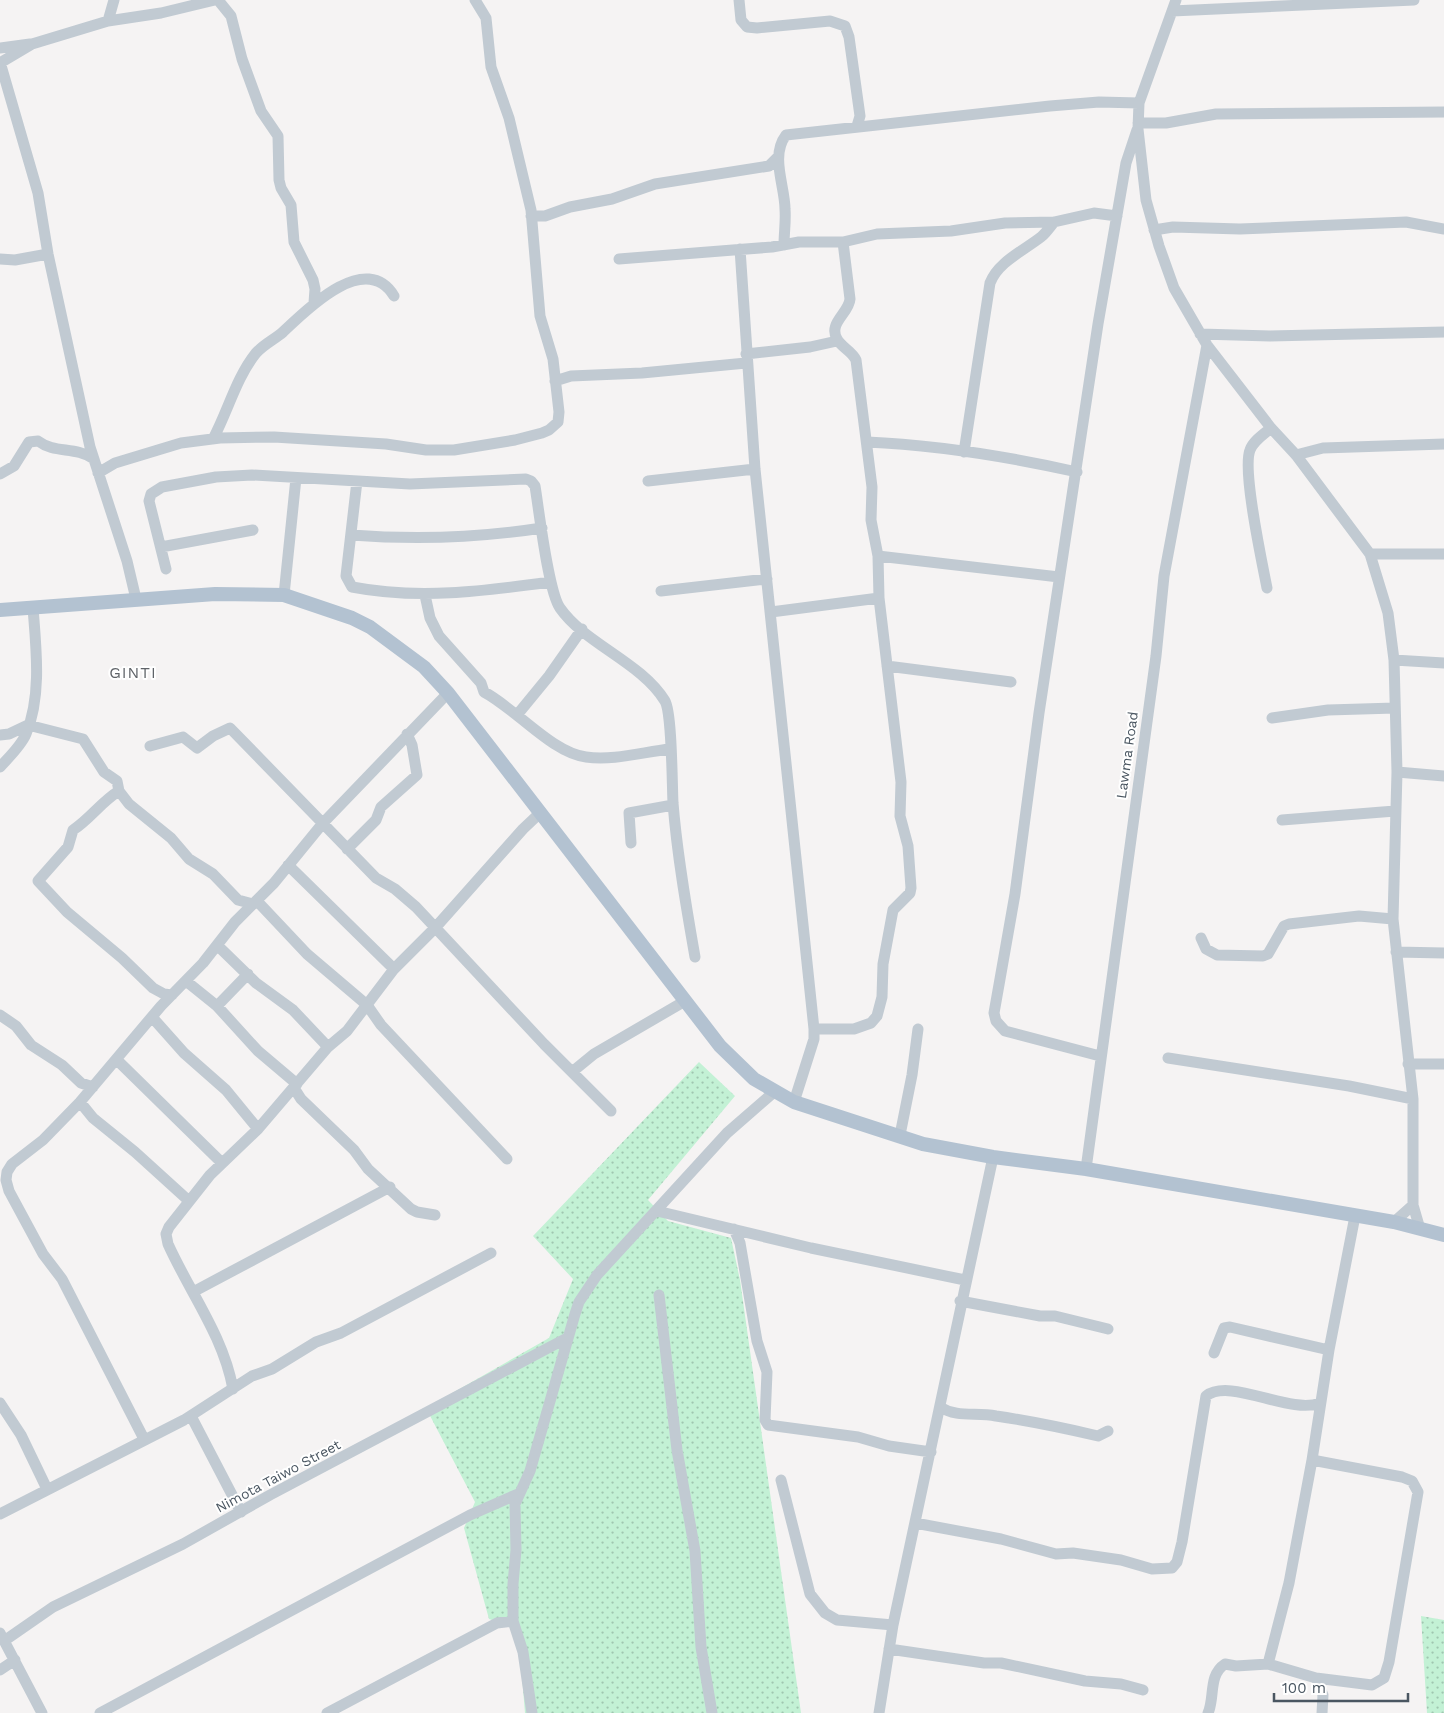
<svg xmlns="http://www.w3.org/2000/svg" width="1444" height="1713" font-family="'Work Sans',sans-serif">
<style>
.grass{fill:url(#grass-dots)}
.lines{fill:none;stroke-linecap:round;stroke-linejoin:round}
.minor{stroke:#c1cad2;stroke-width:11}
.major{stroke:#b3c2d1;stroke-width:14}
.labels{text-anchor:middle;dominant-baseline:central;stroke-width:4;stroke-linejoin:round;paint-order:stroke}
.street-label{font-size:14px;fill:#4a5661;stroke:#fff}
.quarter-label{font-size:16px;letter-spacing:1px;fill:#5f6368;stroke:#fff}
</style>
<defs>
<pattern id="grass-dots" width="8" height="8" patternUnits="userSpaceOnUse" patternTransform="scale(1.25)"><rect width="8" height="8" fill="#c3f1d5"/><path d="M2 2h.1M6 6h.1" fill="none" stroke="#a0c6b0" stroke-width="1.8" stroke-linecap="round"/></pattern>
</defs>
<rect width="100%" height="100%" fill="#f5f3f3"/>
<path class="grass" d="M 699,1062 L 735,1096 L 648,1200 L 668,1221 L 731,1238 L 740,1280 L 801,1713 L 525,1713 L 518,1628 L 489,1619 L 464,1528 L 475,1502 L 426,1408 L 549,1338 L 573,1279 L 533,1236 Z
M 1421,1616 L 1444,1620 L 1444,1713 L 1427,1713 Z"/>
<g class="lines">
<path class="minor" d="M 218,0 L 231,16 L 242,59 L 261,111 L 278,136 L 279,180 L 281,188 L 291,205 L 294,242 L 313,280 L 315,289 L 314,303
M 739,0 L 741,20 L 747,27 L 757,28 L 830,21 L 845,26 L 849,37 L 860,116 L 857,126
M 1176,0 L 1139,103 L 1138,129 L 1146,200 L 1159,246 L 1174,288 L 1207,345 L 1271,428 L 1296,455 L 1370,554 L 1388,613 L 1394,660 L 1397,772 L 1393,919 L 1413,1099 L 1413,1205 L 1420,1229
M 1172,11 L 1414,0
M 108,21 L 114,0
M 0,48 L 30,44
M 0,62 L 38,193 L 48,254 L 90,447 L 127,561 L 136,599
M 0,63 L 32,44 L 108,21 L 161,13 L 215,0
M 1138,123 L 1166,123 L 1216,114 L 1444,112
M 531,216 L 545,216 L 570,207 L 612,199 L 655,184 L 769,166 L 778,157
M 1154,230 L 1173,227 L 1240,229 L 1406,222 L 1444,229
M 784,245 C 784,233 786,221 785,209 C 785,186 770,156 786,135 L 1050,106 L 1099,102 L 1139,103
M 740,249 L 755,469 L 814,1029 L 814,1039 L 794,1102
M 0,259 L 15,260 L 48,254
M 619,259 L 772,247 L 799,242 L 843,242 L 877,234 L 951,231 L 1005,223 L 1054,222 L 1094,213 L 1117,216
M 1200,334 L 1270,336 L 1444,332
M 746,354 L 810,347 L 837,341
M 555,381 L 571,376 L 642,373 L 746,363
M 213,439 C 228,411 236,378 256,353 C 264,344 275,339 283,332 C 307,309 366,250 394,296
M 867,442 C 935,445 1010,457 1077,472
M 964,452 L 990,283 C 998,262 1023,251 1041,237 C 1046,233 1050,227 1054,222
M 1296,455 L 1323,448 L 1444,444
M 98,473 L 115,463 L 181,443 L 220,438 L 274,437 L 386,444 L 426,450 L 454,450 L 515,440 L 542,433 L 549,430 L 558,422 L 559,412 L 553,359 L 540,316 L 531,210 L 509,118 L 491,67 L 486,18 L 475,0
M 0,474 L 14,466 L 29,442 L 38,441 C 55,454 75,446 94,459
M 357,481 L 346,576 L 352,587 C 419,600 484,591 551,582
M 648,481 L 755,469
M 351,535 C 416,540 478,538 542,528
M 161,547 L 253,530
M 1370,554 L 1444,554
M 878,556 L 1059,577
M 166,569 L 149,501 L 151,494 L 162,487 L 216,477 L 252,475 L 410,484 L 526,479 L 531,481 L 535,486 C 539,510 548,591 560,608 C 585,644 641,662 665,701 C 672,713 672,783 673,803 C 677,854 686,906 695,957
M 1267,588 C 1262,562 1242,470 1250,450 C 1253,441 1264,434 1271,428
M 661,591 L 767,579
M 284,595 L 296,478
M 425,595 L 430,618 L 439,636 L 481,683 L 484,692 C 515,708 552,753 586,757 C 613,761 643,752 670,749
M 771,612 L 879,598
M 1394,660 L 1444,663
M 887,666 L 1011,682
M 517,715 L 549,676 L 582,629
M 1272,718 L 1328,710 L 1395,708
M 0,735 L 9,734 L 28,725 L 83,739 L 104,772 L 117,781 L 119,791 L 129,804 L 171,838 L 189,859 L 213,874 L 238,900 L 253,904
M 150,746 L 183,737 L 197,748 L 213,736 L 230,728 L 376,878 L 395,889 L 416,907 L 544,1044 L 611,1111
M 0,767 C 9,757 21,746 26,734 C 42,696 36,647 33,608
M 1397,772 L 1444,776
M 119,791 C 102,801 90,819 73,830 L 68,847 L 38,881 L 67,912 L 122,958 L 153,988 L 164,994 L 172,995
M 1282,820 L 1395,811
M 631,843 L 629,813 L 673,805
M 347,849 L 376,820 L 381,807 L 417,775 L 412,745 L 407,734
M 288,865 L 394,969
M 257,901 L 307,954 L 367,1005 L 381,1025 L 507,1159
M 1201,938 L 1206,949 L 1217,955 L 1263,956 L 1268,954 L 1284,926 L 1289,924 L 1359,916 L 1393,919
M 217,945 L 256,983 L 293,1010 L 328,1047
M 1396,952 L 1444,953
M 186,981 L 217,1006 L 258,1051 L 297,1084
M 217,1006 L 248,974
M 0,1015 L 16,1026 L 31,1045 L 62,1065 L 81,1083 L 93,1087
M 152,1017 L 184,1053 L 226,1090 L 258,1129
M 814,1029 L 854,1029 L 871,1023 L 877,1016 L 882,997 L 883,964 L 893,910 L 910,893 L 911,888 L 908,846 L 900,816 L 901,782 L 879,598 L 878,556 L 871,520 L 872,487 L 856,360 C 852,351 841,347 837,339 C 828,323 849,313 850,299 L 843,242
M 1100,1056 L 1005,1031 L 996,1021 L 994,1013 L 1015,894 L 1039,713 L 1098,324 L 1126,163 L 1137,130
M 1168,1058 L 1349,1086 L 1413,1099
M 117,1060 L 222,1163
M 1408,1064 L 1444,1064
M 572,1072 L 594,1054 L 685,1001
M 294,1088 L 301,1099 L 354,1150 L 368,1169 L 411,1209 L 417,1212 L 435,1215
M 80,1102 L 93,1118 L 135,1152 L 189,1201
M 900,1135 L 912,1075 L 918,1029
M 1086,1169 L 1156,656 L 1164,576 L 1207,345
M 657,1211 L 811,1248 L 965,1280
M 1394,1222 L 1413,1205
M 734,1229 L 740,1243 L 757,1341 L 767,1372 L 765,1420 L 768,1425 L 858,1437 L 889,1446 L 931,1452
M 193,1292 L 390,1187
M 659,1295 L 677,1450 L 695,1551 L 701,1647 L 712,1713
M 960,1301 L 1040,1316 L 1055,1316 L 1108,1329
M 1214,1353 L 1224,1328 L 1230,1327 L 1329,1350
M 233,1389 C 223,1335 190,1293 168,1244 L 166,1234 L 169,1227 L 210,1175 L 258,1129 L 328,1047 L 347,1031 L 394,969 L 435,928 L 523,829 L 541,812
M 0,1403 L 21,1435 L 47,1489
M 940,1407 C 957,1418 976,1412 996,1416 C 1030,1421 1064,1428 1098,1436 L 1108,1431
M 191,1416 L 241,1512
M 144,1439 L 62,1279 L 43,1254 L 9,1191 L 6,1180 L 7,1172 L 12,1164 L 43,1140 L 80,1102 L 161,1006 L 203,963 L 235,922 L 274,883 L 323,823 L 448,693
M 781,1480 L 810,1594 L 825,1613 L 837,1620 L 893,1625
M 0,1514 L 184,1420 L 252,1376 L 272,1369 L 316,1342 L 341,1333 L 491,1253
M 915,1523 L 1001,1539 L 1056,1554 L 1073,1553 L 1121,1560 L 1152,1569 L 1172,1568 L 1177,1562 L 1182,1542 L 1206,1396 C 1230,1377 1290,1415 1320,1403
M 0,1633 L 42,1713
M 4,1641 L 53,1607 L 183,1544 L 270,1495 L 567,1338
M 889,1649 L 984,1663 L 1001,1663 L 1085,1681 L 1121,1684 L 1143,1690
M 1268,1664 L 1289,1583 L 1312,1460 L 1329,1350 L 1355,1216
M 0,1670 L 15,1660
M 1316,1678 L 1323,1695 L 1322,1713
M 100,1713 L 470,1515 L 518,1494
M 327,1713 L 497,1623 L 513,1621
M 532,1713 L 523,1652 L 513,1621 L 513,1584 L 516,1550 L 515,1504 L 530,1471 L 575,1314 L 579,1302 L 597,1275 L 727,1133 L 774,1092
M 879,1713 L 893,1625 L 993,1157
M 1208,1713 C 1215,1698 1208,1675 1225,1664 L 1236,1666 L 1268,1664 L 1316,1678 L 1372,1685 L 1384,1678 L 1389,1662 L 1418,1492 L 1412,1481 L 1402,1477 L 1312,1460"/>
<path class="major" d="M 0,610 L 215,594 L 284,595 L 352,618 L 370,627 L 424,667 L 448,693 L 720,1046 L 754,1079 L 794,1102 L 923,1144 L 993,1157 L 1086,1169 L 1394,1222 L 1444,1235"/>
</g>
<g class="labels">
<g class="street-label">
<text transform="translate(1127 755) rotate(-82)">Lawma Road</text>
<text transform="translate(278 1476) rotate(-28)">Nimota Taiwo Street</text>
</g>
<g class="quarter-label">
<text x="133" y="672">GINTI</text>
</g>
</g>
<path d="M1274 1693v8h134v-8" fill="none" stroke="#4a5661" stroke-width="2.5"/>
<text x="1282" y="1693" font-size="15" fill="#4a5661" stroke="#ffffff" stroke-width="4" paint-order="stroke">100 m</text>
</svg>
